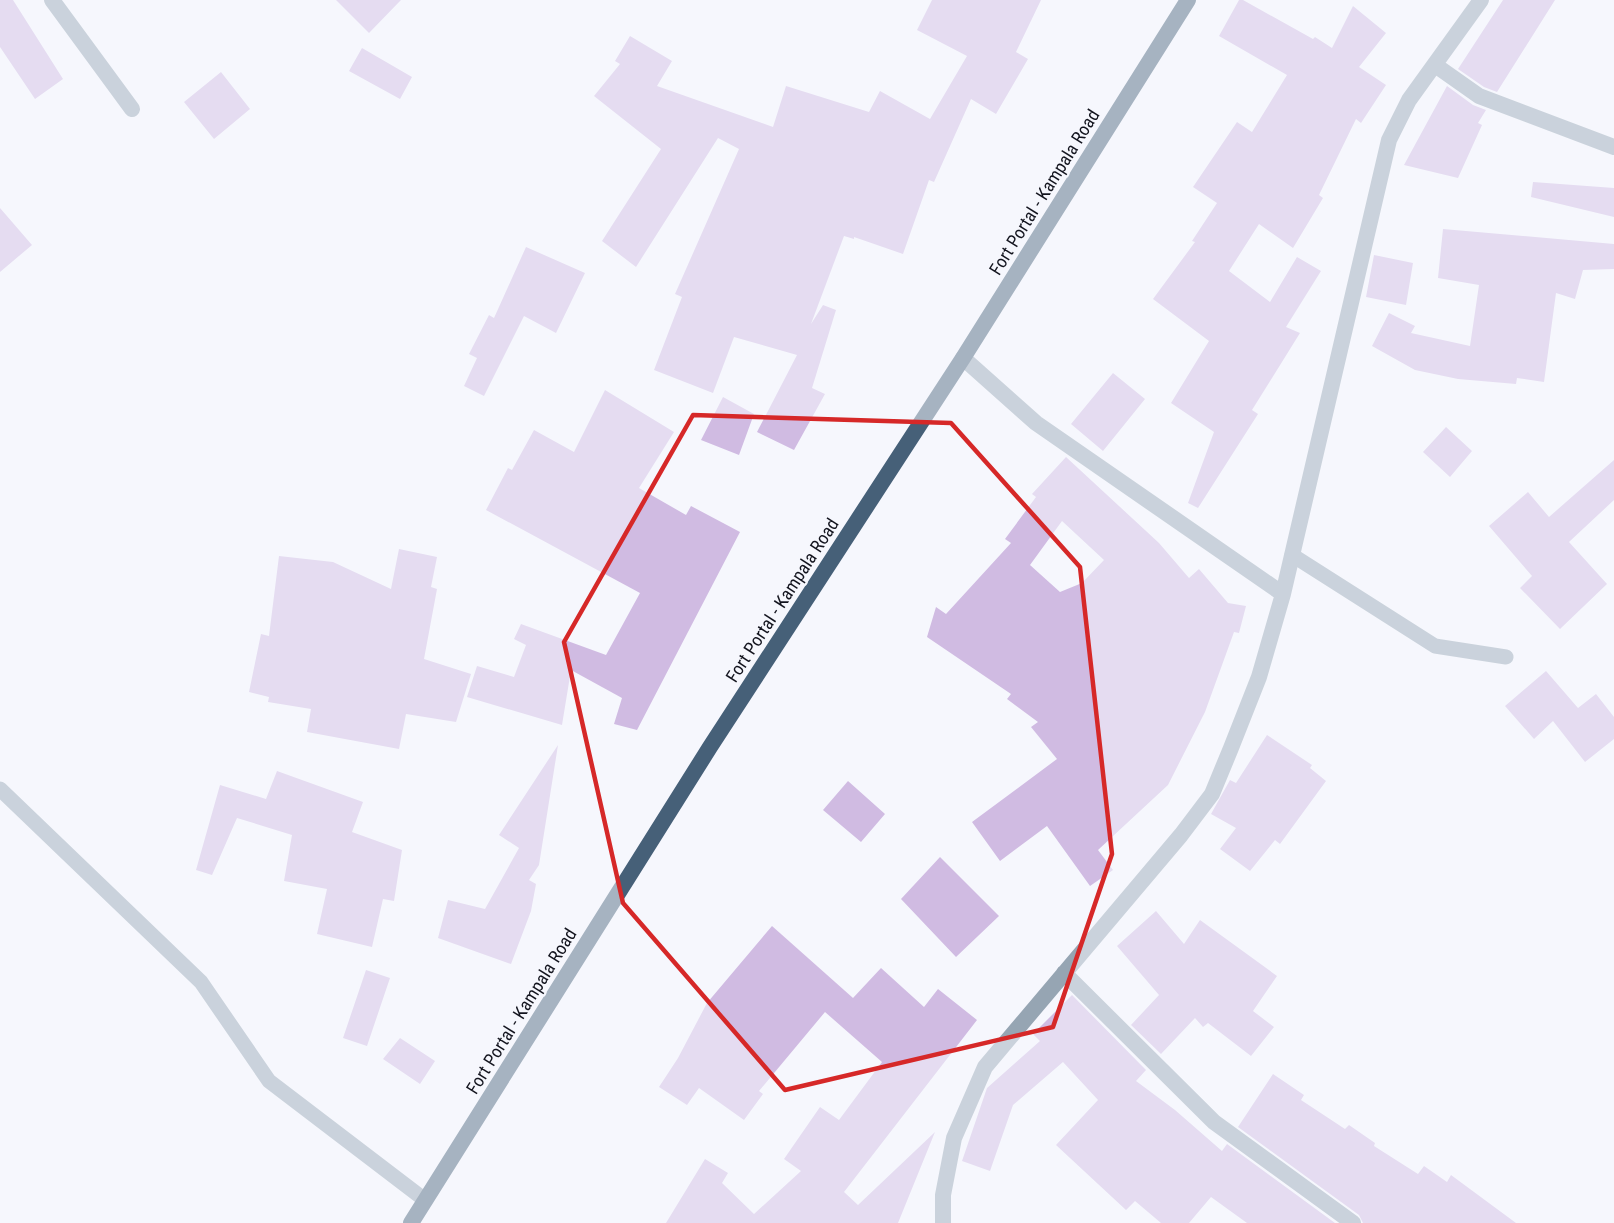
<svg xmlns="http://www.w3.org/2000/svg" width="1614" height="1223" font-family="'Roboto Condensed',sans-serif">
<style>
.building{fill:#d0bbe2;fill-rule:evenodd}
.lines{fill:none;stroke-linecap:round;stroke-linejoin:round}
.service{stroke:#96a5b3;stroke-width:15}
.minor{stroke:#96a5b3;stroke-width:16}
.primary{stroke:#466078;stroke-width:16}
.marked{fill:none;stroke:#d62828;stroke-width:4.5;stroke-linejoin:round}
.labels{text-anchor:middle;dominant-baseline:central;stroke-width:4.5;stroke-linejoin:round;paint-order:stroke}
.street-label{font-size:18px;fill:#13141e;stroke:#f6f7fd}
</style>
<rect width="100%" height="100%" fill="#f6f7fd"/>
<path class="building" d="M 0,0 L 13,0 L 63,79 L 35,99 L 0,47 Z
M 336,0 L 401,0 L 369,33 Z
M 932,0 L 1041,0 L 1016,52 L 1028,59 L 996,114 L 971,99 L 934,182 L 929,180 L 903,254 L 854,237 L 854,239 L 844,236 L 811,324 L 823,305 L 836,310 L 812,388 L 825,394 L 794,450 L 757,432 L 797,355 L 734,337 L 713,393 L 654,370 L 682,297 L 675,294 L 739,149 L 718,138 L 636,267 L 602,241 L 661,149 L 594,96 L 620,64 L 615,61 L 630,36 L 672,61 L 657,86 L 773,127 L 786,86 L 869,112 L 880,91 L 930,119 L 967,56 L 917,30 Z
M 1239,0 L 1243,0 L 1313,39 L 1315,37 L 1332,48 L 1353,6 L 1386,33 L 1359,67 L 1386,85 L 1361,123 L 1356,119 L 1319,195 L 1323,198 L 1293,248 L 1259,224 L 1229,271 L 1270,302 L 1297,257 L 1321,271 L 1286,327 L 1300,333 L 1252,410 L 1258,414 L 1198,508 L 1188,503 L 1214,432 L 1171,403 L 1209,341 L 1153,299 L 1195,242 L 1192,241 L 1217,203 L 1193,187 L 1237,122 L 1252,132 L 1287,75 L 1219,36 Z
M 1503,0 L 1555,0 L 1497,92 L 1484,87 L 1458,69 Z
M 362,48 L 412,77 L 400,99 L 349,71 Z
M 221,72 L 250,109 L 214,139 L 184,102 Z
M 1447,86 L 1473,105 L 1486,110 L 1478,123 L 1482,125 L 1458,178 L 1404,165 Z
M 1533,182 L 1614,188 L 1614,217 L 1531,197 Z
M 0,208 L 32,245 L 0,272 Z
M 1443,229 L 1614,244 L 1614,269 L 1583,270 L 1575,299 L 1556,293 L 1544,382 L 1517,378 L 1516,384 L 1458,379 L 1415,370 L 1372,346 L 1389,313 L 1415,326 L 1411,333 L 1470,346 L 1479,285 L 1438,278 Z
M 526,247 L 585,273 L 556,333 L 524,316 L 484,396 L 464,386 L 477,358 L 469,354 L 489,315 L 494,318 Z
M 1374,255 L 1413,263 L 1406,305 L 1366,297 Z
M 1113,373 L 1145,399 L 1103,451 L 1071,424 Z
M 605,390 L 674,432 L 639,488 L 686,515 L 691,506 L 740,532 L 637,730 L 614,724 L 622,698 L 571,670 L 562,725 L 467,697 L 477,666 L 514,677 L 526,645 L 514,639 L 521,624 L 606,655 L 640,593 L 486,510 L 508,468 L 512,470 L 534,430 L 574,452 Z
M 723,397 L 754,414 L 739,455 L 701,440 Z
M 1446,427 L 1472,451 L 1450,477 L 1423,452 Z
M 1066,457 L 1159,543 L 1189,578 L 1199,569 L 1228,603 L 1246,606 L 1239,633 L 1234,632 L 1205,712 L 1168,785 L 1098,850 L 1113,870 L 1090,886 L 1047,826 L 1000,861 L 972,822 L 1057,759 L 1031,727 L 1038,722 L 1007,699 L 1011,694 L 927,637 L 936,607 L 946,614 L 1011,543 L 1005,539 L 1036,497 L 1032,494 ZM 1062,521 L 1104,560 L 1082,583 L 1060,592 L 1030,565 Z
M 1614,460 L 1614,500 L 1569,542 L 1607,584 L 1560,629 L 1520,588 L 1532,576 L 1489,526 L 1528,492 L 1549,517 Z
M 399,549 L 437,557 L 431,587 L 437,589 L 424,659 L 471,674 L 456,722 L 406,714 L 399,749 L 307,732 L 311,709 L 268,702 L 269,697 L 249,692 L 261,634 L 269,636 L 279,556 L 333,562 L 391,589 Z
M 1546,671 L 1578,708 L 1596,694 L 1614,717 L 1614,739 L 1585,762 L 1553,721 L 1534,739 L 1505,706 Z
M 1267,735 L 1312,765 L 1310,768 L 1326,781 L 1280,844 L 1275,840 L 1250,871 L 1220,849 L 1236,828 L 1211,814 L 1230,780 L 1236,783 Z
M 558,745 L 539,865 L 529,880 L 536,884 L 531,911 L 511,964 L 438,938 L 448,900 L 485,909 L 519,848 L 499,835 Z
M 277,771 L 363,802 L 352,832 L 402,850 L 394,901 L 383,899 L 372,947 L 317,934 L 327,889 L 284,881 L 292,835 L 237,818 L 212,875 L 196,870 L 220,785 L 266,799 Z
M 848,781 L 885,814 L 861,842 L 823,810 Z
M 940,857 L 999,916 L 956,957 L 901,899 Z
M 1156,911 L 1184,944 L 1200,920 L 1277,976 L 1253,1011 L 1274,1027 L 1251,1056 L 1208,1023 L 1203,1027 L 1195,1018 L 1161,1054 L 1131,1025 L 1159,995 L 1117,946 Z
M 772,926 L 853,998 L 881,968 L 924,1007 L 938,989 L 977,1020 L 844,1192 L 858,1205 L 935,1132 L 898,1223 L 666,1223 L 705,1159 L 728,1173 L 722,1183 L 754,1214 L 801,1171 L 784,1159 L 820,1107 L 839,1120 L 882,1062 L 825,1012 L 759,1091 L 763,1094 L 744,1120 L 699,1088 L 687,1105 L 659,1087 L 678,1058 L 707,1003 Z
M 366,970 L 390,978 L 367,1046 L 343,1038 Z
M 1072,995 L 1146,1070 L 1136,1081 L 1175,1110 L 1222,1151 L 1227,1144 L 1335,1223 L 1247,1223 L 1211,1197 L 1189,1223 L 1161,1223 L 1135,1201 L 1126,1210 L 1056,1145 L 1098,1100 L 1063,1062 L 1013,1105 L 990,1171 L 962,1161 L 987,1088 L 1040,1041 L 1033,1034 Z
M 400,1038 L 435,1061 L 420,1084 L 383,1059 Z
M 1273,1074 L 1304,1095 L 1301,1100 L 1345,1129 L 1349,1125 L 1375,1143 L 1374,1146 L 1418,1174 L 1424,1166 L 1447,1182 L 1451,1175 L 1516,1223 L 1363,1223 L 1359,1215 L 1238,1127 Z"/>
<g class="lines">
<path class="service" d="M 1292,555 L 1435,646 L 1506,657
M 0,789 L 201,982 L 269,1081 L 425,1200"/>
<path class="minor" d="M 52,0 L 132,109
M 1435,65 L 1479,96 L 1614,147
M 963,358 L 1036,423 L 1283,594
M 1064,973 L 1214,1122 L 1353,1223
M 943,1223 L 943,1195 L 954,1138 L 985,1067 L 1181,835 L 1212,794 L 1231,748 L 1259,677 L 1283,594 L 1389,140 L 1409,100 L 1481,0"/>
<path class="primary" d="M 411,1223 L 710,747 L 963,358 L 1188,0"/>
</g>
<path d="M0 0H1614V1223H0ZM 693,415 L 951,423 L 1080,567 L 1112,854 L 1053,1027 L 785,1090 L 623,903 L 564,642 Z" fill="#f6f7fd" fill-opacity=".55" fill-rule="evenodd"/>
<path class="marked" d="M 693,415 L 951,423 L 1080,567 L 1112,854 L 1053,1027 L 785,1090 L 623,903 L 564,642 Z"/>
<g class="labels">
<g class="street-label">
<text transform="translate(1044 192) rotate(-58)">Fort Portal - Kampala Road</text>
<text transform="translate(782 600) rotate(-57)">Fort Portal - Kampala Road</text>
<text transform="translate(521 1011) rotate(-58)">Fort Portal - Kampala Road</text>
</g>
</g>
</svg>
